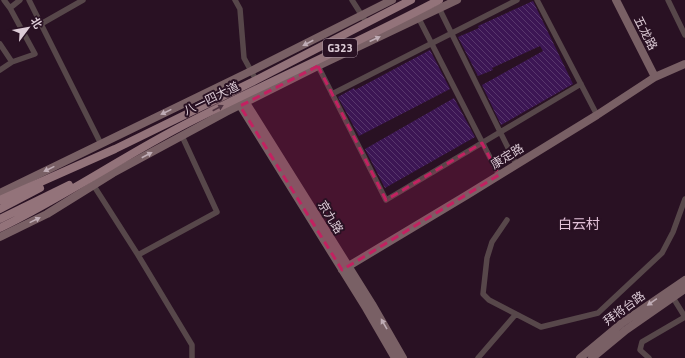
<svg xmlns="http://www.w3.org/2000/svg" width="685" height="358" font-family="'Titillium Web','Noto Sans SC',sans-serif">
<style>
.building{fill:url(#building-back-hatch)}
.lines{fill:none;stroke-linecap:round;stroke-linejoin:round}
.street{stroke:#57474a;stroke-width:5.5}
.secondary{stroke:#796065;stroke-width:8}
.primary{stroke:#93737a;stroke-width:8}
.oneway{fill:#bfacb5}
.oneway2{fill:#4e3341}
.marked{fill:#c32161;fill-opacity:0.2;stroke:#c32161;stroke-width:3;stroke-dasharray:8 5;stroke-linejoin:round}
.labels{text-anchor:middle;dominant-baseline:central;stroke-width:4;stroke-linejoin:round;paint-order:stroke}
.shield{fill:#291123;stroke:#a794a1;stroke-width:1}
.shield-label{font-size:11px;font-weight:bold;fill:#ddccd7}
.street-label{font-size:12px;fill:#ddccd7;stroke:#291123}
.quarter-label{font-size:14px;fill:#e1c0d7;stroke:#291123}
</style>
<defs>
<pattern id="building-back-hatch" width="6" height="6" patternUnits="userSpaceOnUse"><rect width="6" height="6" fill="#3c1654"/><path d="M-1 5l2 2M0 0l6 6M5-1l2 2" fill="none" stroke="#58376c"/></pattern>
</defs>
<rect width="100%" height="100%" fill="#291123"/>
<path class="building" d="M 533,1 L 573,84 L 501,125 L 482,85 L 543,51 L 540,46 L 492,68 L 493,70 L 478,76 L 458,37 L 479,28 L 478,26 Z
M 430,50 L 450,89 L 359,136 L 338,97 L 354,88 L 355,90 Z
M 454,98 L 475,137 L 385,188 L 365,149 Z"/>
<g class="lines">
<path class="street" d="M 4,0 L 10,8 L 20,0
M 29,0 L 101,144
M 235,0 L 240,9 L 244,58 L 256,80
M 352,0 L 366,22
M 537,0 L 597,115
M 668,0 L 685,35
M 438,6 L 516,164
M 417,15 L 499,175
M 41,24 L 83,0
M 0,44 L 12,62
M 317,64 L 386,200 L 581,84
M 0,70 L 12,62 L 35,54 L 10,8
M 332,94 L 517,0
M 94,186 L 138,255 L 192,345 L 192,358
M 507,220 L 492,242 L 487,258 L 483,294 L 489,300 L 541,327 L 598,313 L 662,253 L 673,232 L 685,199
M 138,255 L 217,212 L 182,136
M 478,358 L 516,314
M 649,358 L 640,350 L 642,342 L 685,317 L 672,296"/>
<path class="secondary" d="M 616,0 L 655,77
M 243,98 L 372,304 L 403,358
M 238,102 L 366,308 L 395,358
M 0,193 L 251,71 L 392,0
M 0,237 L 47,214 L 113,173 L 226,112 L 318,66 L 457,0
M 342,270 L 467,195 L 597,115 L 655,77 L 685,64
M 580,358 L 622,323 L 685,280
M 592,358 L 626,330 L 685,289"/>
<path class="primary" d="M 0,200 L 115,149 L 256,80 L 411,0
M 0,209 L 40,188
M 0,219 L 69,185
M 0,228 C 62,198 119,159 180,127 C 265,83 354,45 439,0"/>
</g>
<defs><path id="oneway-solid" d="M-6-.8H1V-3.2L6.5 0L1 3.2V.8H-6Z"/></defs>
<g class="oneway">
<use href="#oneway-solid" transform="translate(375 39) rotate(-25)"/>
<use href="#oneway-solid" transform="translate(308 43) rotate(153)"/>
<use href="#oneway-solid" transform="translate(166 112) rotate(154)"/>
<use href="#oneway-solid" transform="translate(147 155) rotate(-28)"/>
<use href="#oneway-solid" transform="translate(49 169) rotate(154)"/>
<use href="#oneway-solid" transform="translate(35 220) rotate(-26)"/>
<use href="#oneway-solid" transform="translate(652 302) rotate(145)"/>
<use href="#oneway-solid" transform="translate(384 324) rotate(-120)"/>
</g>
<use class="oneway2" href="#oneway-solid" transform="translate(218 108) rotate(-27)"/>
<path class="marked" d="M 318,66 L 386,200 L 482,143 L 499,175 L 342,270 L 240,106 Z"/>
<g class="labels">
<rect class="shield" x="323" y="39" width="34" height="18" rx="3"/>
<g class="shield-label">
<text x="340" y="48">G323</text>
</g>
<g class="street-label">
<text transform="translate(646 33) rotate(63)">五龙路</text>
<text transform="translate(211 98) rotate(-26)">八一四大道</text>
<text transform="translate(507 156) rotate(-32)">康定路</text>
<text transform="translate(331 217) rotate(58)">京九路</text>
<text transform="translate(624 308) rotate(-36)">拜将台路</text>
</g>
<g class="quarter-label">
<text x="579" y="223">白云村</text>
</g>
</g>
<g transform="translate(28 28) rotate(58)" stroke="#291123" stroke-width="3" paint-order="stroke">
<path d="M0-3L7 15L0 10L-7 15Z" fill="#ddccd7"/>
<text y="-6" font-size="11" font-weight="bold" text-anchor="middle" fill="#ddccd7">北</text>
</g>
</svg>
